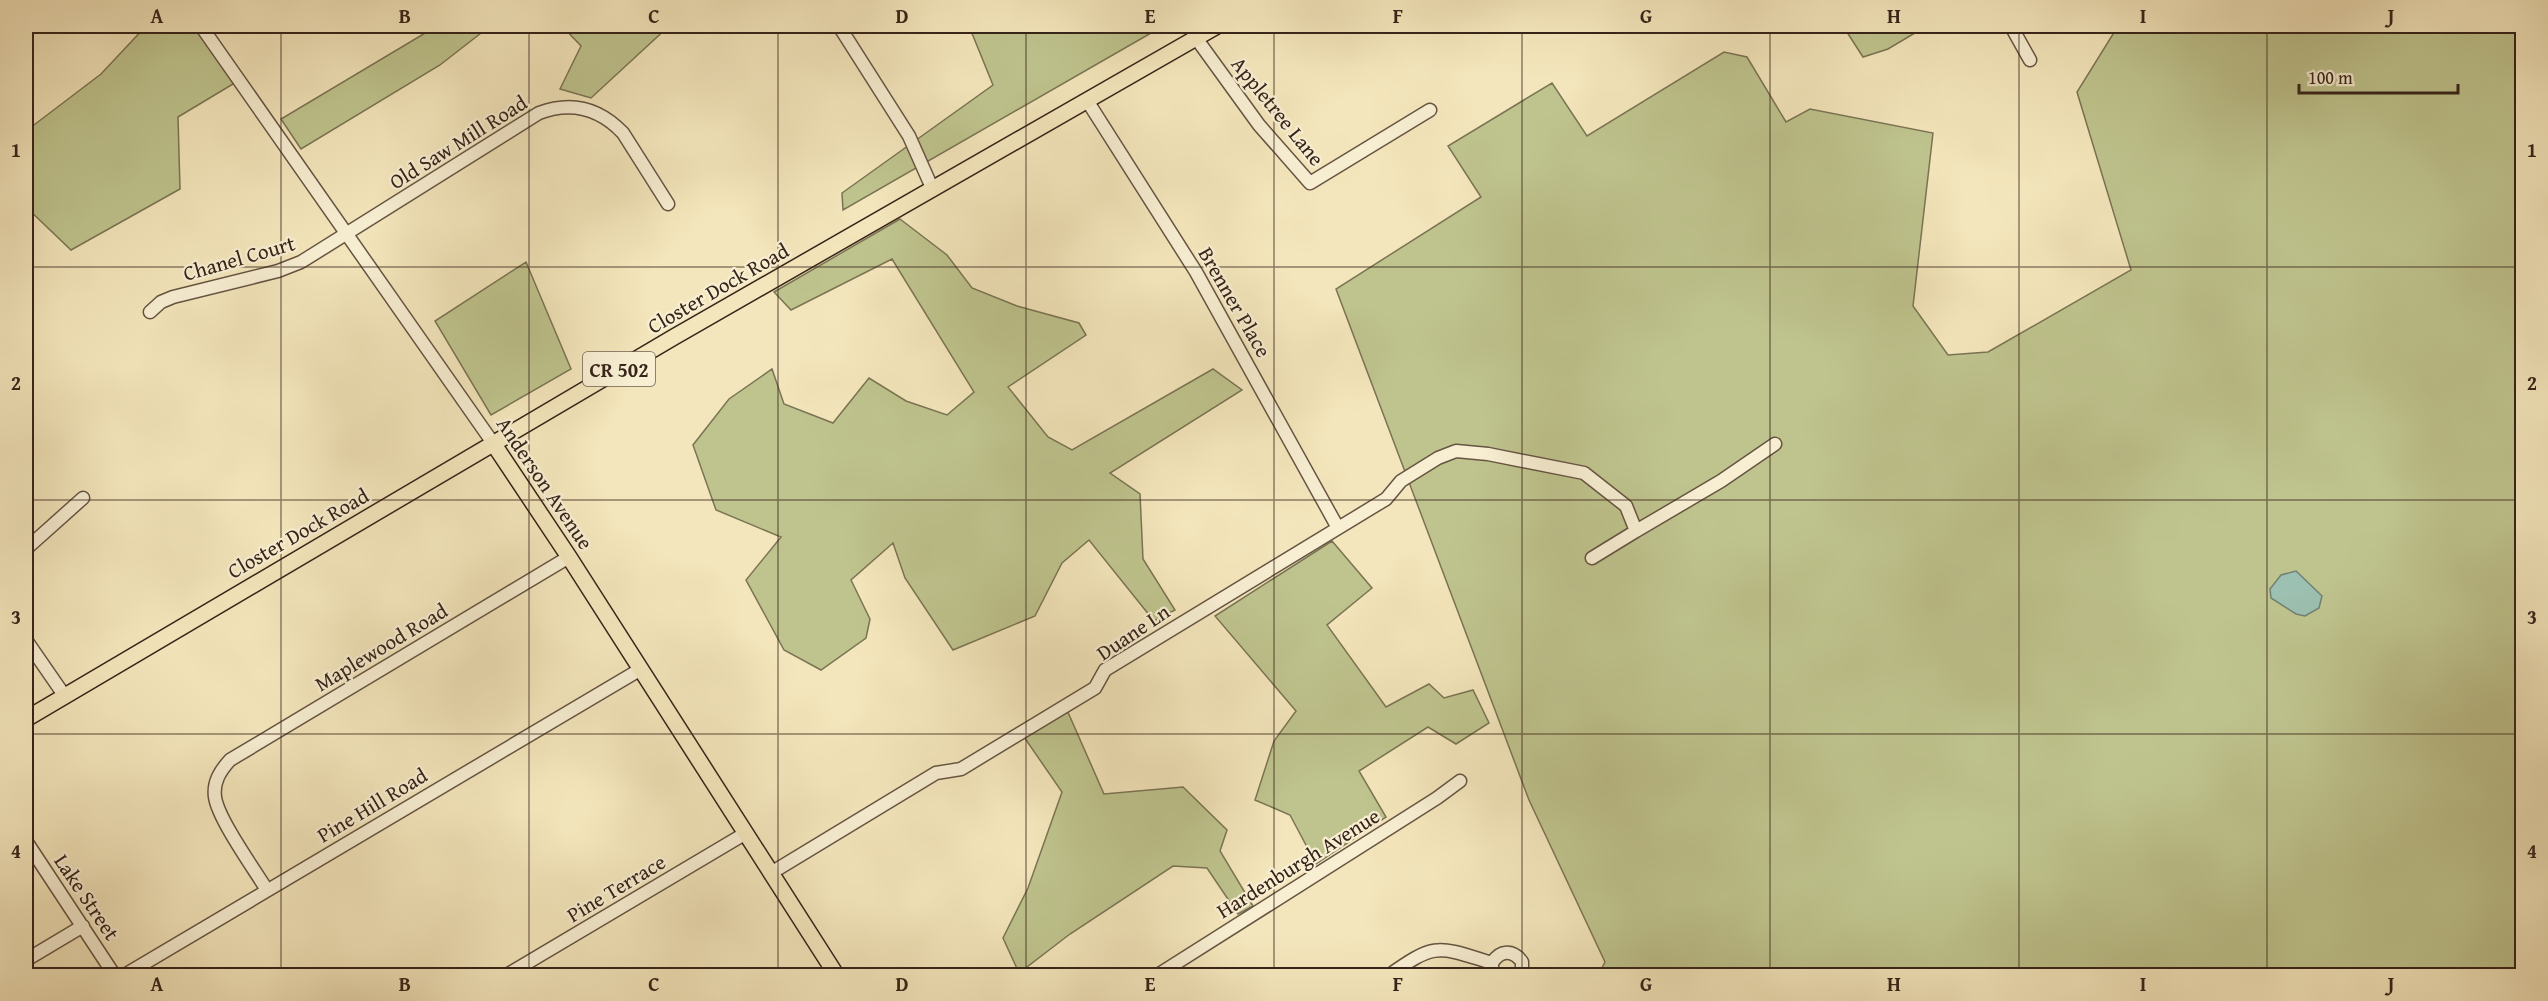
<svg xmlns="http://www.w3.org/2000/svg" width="2548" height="1001" font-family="'Gentium Book Plus',serif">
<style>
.green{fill:#bfc48e;stroke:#7a7454;stroke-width:1.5}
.water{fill:#9cc0b1;stroke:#738174;stroke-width:1.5}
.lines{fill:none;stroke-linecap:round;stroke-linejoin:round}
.minor-casing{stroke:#665442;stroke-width:15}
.major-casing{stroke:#362319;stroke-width:18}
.minor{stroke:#f8efd3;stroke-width:12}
.major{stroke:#f4e6bc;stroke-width:15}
.grid{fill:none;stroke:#362319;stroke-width:1.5;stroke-opacity:0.55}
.labels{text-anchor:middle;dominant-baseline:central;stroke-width:4.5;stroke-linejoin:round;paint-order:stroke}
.shield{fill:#f8efd3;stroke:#706051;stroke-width:1.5}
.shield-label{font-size:20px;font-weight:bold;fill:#362319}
.street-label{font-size:21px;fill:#362319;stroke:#f8efd3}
.neatline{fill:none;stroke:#362319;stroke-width:2}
.grid-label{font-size:20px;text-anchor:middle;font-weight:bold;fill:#362319}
</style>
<rect width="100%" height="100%" fill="#f4e6bc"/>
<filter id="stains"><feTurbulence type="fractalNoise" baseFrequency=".00333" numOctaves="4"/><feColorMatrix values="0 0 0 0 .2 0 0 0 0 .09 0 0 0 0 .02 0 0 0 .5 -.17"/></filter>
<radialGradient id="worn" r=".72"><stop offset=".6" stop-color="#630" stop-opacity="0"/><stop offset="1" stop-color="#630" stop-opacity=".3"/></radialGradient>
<path class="green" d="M 146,26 L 198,26 L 238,81 L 178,117 L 180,189 L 71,250 L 26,207 L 26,131 L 101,74 Z
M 423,26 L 490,26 L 440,65 L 301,149 L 281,119 L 427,32 Z
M 562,26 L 591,26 L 594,29 L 602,26 L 669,26 L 591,98 L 560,89 L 581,46 Z
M 969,26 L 1155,26 L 1158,29 L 843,210 L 842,193 L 993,85 Z
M 1843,26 L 1922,26 L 1920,30 L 1888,49 L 1863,57 Z
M 2118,26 L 2522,26 L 2522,975 L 1598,975 L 1605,962 L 1529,800 L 1336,289 L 1481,197 L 1448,146 L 1552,83 L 1587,136 L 1724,52 L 1747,57 L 1786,122 L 1810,109 L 1933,133 L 1913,306 L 1948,355 L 1988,352 L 2131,270 L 2077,92 Z
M 900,219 L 947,255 L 972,288 L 1017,306 L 1079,323 L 1086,335 L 1008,387 L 1048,437 L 1072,450 L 1213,369 L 1242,390 L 1110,473 L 1140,494 L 1143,559 L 1175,610 L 1154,621 L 1089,540 L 1062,563 L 1035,616 L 953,650 L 905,578 L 893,543 L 851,580 L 870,619 L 866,638 L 821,670 L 784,650 L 746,580 L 781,537 L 716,510 L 693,445 L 729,399 L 772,369 L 784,404 L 833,423 L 869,378 L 906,401 L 947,415 L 974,392 L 892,259 L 791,310 L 774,292 Z
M 526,262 L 571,369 L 491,415 L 435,321 Z
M 1332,541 L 1372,588 L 1327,625 L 1386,707 L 1429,684 L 1444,698 L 1473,690 L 1489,723 L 1456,744 L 1428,727 L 1359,771 L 1386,817 L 1316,864 L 1290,815 L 1255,800 L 1274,741 L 1296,711 L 1215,616 Z
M 1067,710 L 1104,794 L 1183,787 L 1227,830 L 1220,851 L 1253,906 L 1238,914 L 1207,868 L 1173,866 L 1070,934 L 1019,973 L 1003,938 L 1028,888 L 1062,792 L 1024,737 Z"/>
<path class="water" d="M 2296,571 L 2322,596 L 2319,608 L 2305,616 L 2296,614 L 2271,598 L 2270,589 L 2281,575 Z"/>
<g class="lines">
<defs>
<path id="minor" d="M 201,26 L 493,443
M 839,26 L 909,136 L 933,190
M 2011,26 L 2030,60
M 1196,38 L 1259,125 L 1310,183 L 1430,110
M 1088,102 L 1196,272 L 1338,528
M 150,312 L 161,302 L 173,297 L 278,271 L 301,262 L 539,113 C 571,101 599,108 623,133 L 668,204
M 26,549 L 83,498
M 1592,558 L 1636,531
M 26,640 L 64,695
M 26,841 L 115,976
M 771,873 L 936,773 L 961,769 L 1095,688 L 1105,670 L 1386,499 L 1401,481 L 1438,458 L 1456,451 L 1488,454 L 1584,473 L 1626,506 L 1636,531 L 1721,481 L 1775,444
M 267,890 C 254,869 218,819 215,797 C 213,782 220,771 230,760 L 569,557
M 26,960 L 83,926
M 123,976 L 641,669
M 505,976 L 746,833
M 1156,976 L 1437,798 L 1460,781
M 1388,976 C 1436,942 1437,946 1492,963
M 1492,976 L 1492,963 C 1500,950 1513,949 1522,962 L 1522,976"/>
<path id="major" d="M 493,443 L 569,557 L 837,976
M 26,719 L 674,337 L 1217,26"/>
</defs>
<use href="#minor" class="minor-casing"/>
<use href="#major" class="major-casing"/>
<use href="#minor" class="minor"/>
<use href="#major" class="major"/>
</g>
<path class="grid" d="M 281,26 L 281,976M 529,26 L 529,976M 778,26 L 778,976M 1026,26 L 1026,976M 1274,26 L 1274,976M 1522,26 L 1522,976M 1770,26 L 1770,976M 2019,26 L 2019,976M 2267,26 L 2267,976M 26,267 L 2522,267M 26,500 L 2522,500M 26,734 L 2522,734"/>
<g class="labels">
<rect class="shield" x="583" y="352" width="72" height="34" rx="4.5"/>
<g class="shield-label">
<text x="619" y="369">CR 502</text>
</g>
<g class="street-label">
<text transform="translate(1278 111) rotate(51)">Appletree Lane</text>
<text transform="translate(458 142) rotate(-32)">Old Saw Mill Road</text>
<text transform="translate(239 258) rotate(-16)">Chanel Court</text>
<text transform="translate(718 288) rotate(-30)">Closter Dock Road</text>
<text transform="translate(1235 302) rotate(60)">Brenner Place</text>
<text transform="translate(545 483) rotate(56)">Anderson Avenue</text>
<text transform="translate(298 533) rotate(-30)">Closter Dock Road</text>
<text transform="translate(1133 632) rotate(-34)">Duane Ln</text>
<text transform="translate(381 647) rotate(-31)">Maplewood Road</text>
<text transform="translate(372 805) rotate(-31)">Pine Hill Road</text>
<text transform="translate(1298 863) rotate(-32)">Hardenburgh Avenue</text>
<text transform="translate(616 888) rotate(-31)">Pine Terrace</text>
<text transform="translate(87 897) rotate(56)">Lake Street</text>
</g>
</g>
<rect width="2548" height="1001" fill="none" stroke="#f4e6bc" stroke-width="66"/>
<path d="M2299 84v9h159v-9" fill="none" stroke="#362319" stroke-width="3"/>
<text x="2308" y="84" font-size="18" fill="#362319" stroke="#f8efd3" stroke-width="4.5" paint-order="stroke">100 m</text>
<rect x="33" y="33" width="2482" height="935" class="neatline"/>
<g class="grid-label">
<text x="157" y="23">A</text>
<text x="405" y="23">B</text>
<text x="654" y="23">C</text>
<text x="902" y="23">D</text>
<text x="1150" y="23">E</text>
<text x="1398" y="23">F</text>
<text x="1646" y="23">G</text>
<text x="1894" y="23">H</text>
<text x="2143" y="23">I</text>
<text x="2391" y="23">J</text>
<text x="16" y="157">1</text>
<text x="2532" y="157">1</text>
<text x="16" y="390">2</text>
<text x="2532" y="390">2</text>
<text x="16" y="624">3</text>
<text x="2532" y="624">3</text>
<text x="16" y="858">4</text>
<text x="2532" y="858">4</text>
<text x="157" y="991">A</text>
<text x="405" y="991">B</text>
<text x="654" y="991">C</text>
<text x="902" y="991">D</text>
<text x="1150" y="991">E</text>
<text x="1398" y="991">F</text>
<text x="1646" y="991">G</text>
<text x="1894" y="991">H</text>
<text x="2143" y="991">I</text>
<text x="2391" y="991">J</text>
</g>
<rect width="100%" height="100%" filter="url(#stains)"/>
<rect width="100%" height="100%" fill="url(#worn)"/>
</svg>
